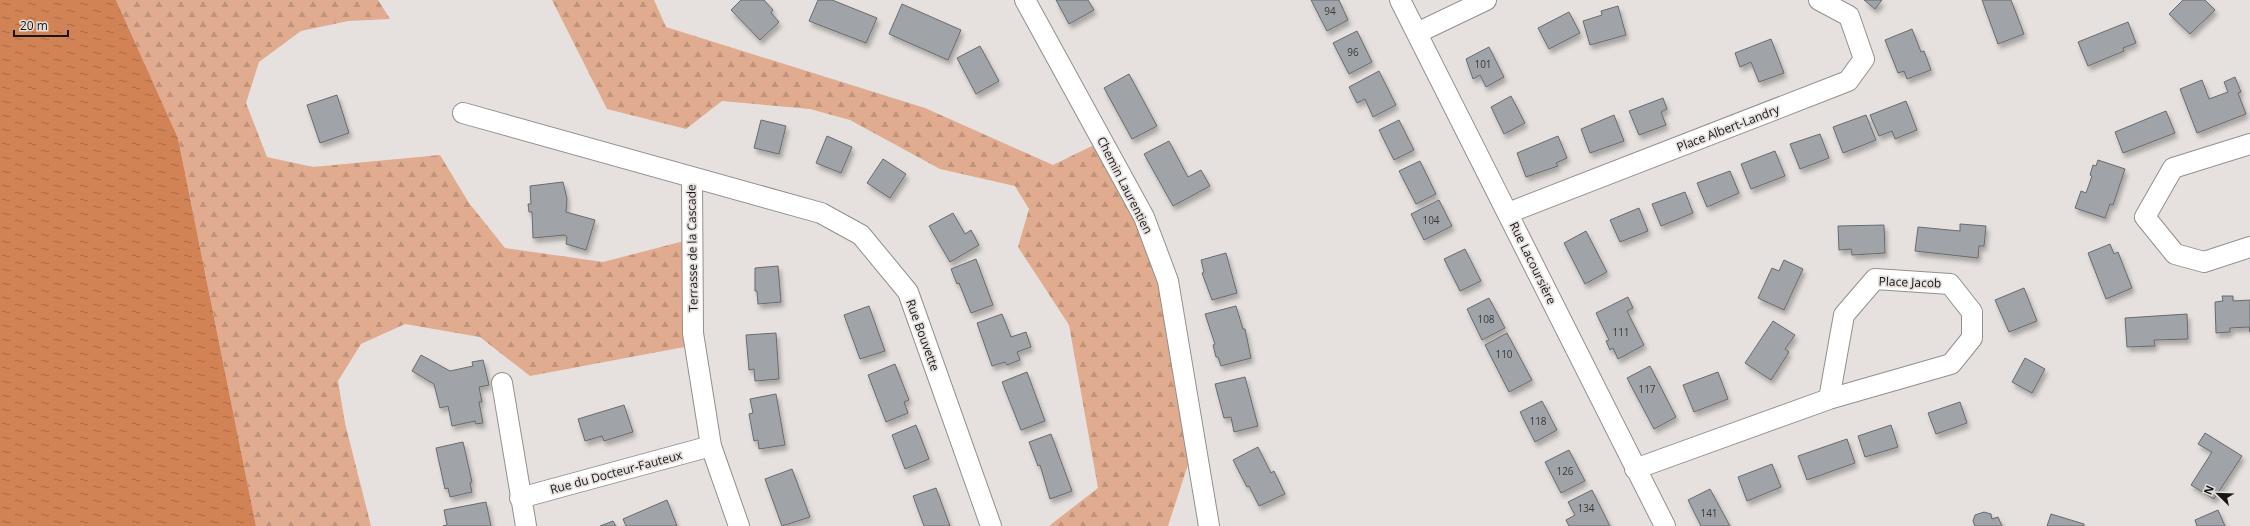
<svg xmlns="http://www.w3.org/2000/svg" width="2250" height="526" font-family="'Open Sans',sans-serif">
<style>
.forest{fill:url(#forest-firs)}
.water{fill:url(#water-ripples)}
.building{fill:#a0a3a7;stroke:#686b6e;filter:url(#shadow)}
.lines{fill:none;stroke-linecap:round;stroke-linejoin:round}
.street-casing{stroke:#948f8d;stroke-width:22}
.street{stroke:#fff;stroke-width:20}
.labels{text-anchor:middle;dominant-baseline:central;stroke-width:3.5;stroke-linejoin:round;paint-order:stroke}
.number-label{font-size:10px;fill:#3a393a}
.street-label{font-size:12px;fill:#181615;stroke:#e6e1de}
</style>
<defs>
<pattern id="forest-firs" width="22" height="20" patternUnits="userSpaceOnUse"><rect width="22" height="20" fill="#e0ab8e"/><path d="M5 1l3.5 6h-7zM16 11l3.5 6h-7z" fill="#bf927a"/></pattern>
<pattern id="water-ripples" width="26" height="14" patternUnits="userSpaceOnUse"><rect width="26" height="14" fill="#d28355"/><path d="M2 4q2-2 4 0t4 0M15 11q2-2 4 0t4 0" fill="none" stroke="#a96a45"/></pattern>
<filter id="shadow"><feDropShadow dx="2.5" dy="4.5" stdDeviation="2" flood-color="#0004"/></filter>
</defs>
<rect width="100%" height="100%" fill="#e6e1de"/>
<path class="forest" d="M 116,0 L 378,0 L 390,19 L 348,21 L 301,31 L 259,62 L 246,103 L 267,157 L 313,167 L 440,155 L 469,203 L 505,248 L 603,262 L 684,241 L 695,345 L 530,376 L 480,337 L 405,324 L 361,344 L 338,381 L 345,423 L 371,526 L 256,526 L 178,138 Z
M 552,0 L 654,0 L 666,27 L 925,108 L 1053,165 L 1102,141 L 1144,217 L 1195,443 L 1168,526 L 1049,526 L 1098,488 L 1069,325 L 1018,247 L 1029,209 L 1015,186 L 940,169 L 850,120 L 810,109 L 722,101 L 686,129 L 607,109 Z"/>
<path class="water" d="M 0,0 L 116,0 L 178,138 L 256,526 L 0,526 Z"/>
<path class="building" d="M 741,0 L 764,0 L 773,10 L 771,13 L 779,22 L 760,40 L 731,10 Z
M 818,0 L 832,0 L 877,18 L 866,43 L 809,21 Z
M 1056,0 L 1088,0 L 1094,10 L 1069,24 Z
M 1311,0 L 1339,0 L 1348,20 L 1327,31 Z
M 1864,0 L 1882,0 L 1875,9 Z
M 1982,0 L 2011,0 L 2024,34 L 1998,44 Z
M 2183,0 L 2205,0 L 2215,10 L 2190,34 L 2169,14 Z
M 902,4 L 961,30 L 948,60 L 889,34 Z
M 1618,6 L 1626,35 L 1590,45 L 1583,21 L 1602,15 L 1601,11 Z
M 1569,12 L 1580,33 L 1549,49 L 1538,28 Z
M 2128,22 L 2136,43 L 2123,48 L 2124,51 L 2088,66 L 2078,42 Z
M 1912,29 L 1921,52 L 1924,51 L 1931,70 L 1907,79 L 1904,71 L 1898,73 L 1885,40 Z
M 1357,31 L 1372,62 L 1349,74 L 1333,43 Z
M 1771,39 L 1784,73 L 1759,82 L 1751,62 L 1740,67 L 1735,53 Z
M 980,46 L 999,81 L 976,94 L 957,58 Z
M 1489,47 L 1504,77 L 1486,87 L 1480,75 L 1473,79 L 1466,59 Z
M 1379,71 L 1396,105 L 1373,117 L 1365,99 L 1357,103 L 1349,87 Z
M 1129,74 L 1157,126 L 1132,139 L 1104,88 Z
M 2235,77 L 2241,92 L 2238,93 L 2246,114 L 2197,133 L 2180,89 L 2202,80 L 2209,99 L 2228,92 L 2224,82 Z
M 337,95 L 349,133 L 320,143 L 307,105 Z
M 1511,96 L 1525,123 L 1504,134 L 1491,107 Z
M 1663,98 L 1667,109 L 1661,112 L 1666,125 L 1639,135 L 1629,111 Z
M 1906,101 L 1917,130 L 1895,139 L 1892,131 L 1879,136 L 1870,115 Z
M 2166,111 L 2175,133 L 2123,153 L 2115,132 Z
M 1614,115 L 1624,141 L 1590,153 L 1581,129 Z
M 1866,115 L 1876,140 L 1843,153 L 1833,127 Z
M 761,120 L 786,126 L 779,154 L 754,148 Z
M 1399,120 L 1414,150 L 1394,160 L 1379,130 Z
M 1820,134 L 1829,158 L 1800,169 L 1790,144 Z
M 827,136 L 852,147 L 841,173 L 816,163 Z
M 1558,136 L 1567,158 L 1556,163 L 1558,166 L 1526,177 L 1517,153 Z
M 1169,141 L 1188,177 L 1201,170 L 1210,186 L 1173,206 L 1144,154 Z
M 1775,151 L 1785,176 L 1751,189 L 1741,164 Z
M 883,159 L 906,174 L 890,198 L 867,183 Z
M 2098,160 L 2125,169 L 2113,205 L 2110,204 L 2105,218 L 2075,208 L 2081,191 L 2086,193 L 2092,176 L 2090,175 L 2093,165 L 2096,166 Z
M 1420,161 L 1436,194 L 1416,204 L 1399,171 Z
M 1730,171 L 1739,193 L 1707,207 L 1697,183 Z
M 563,182 L 567,199 L 566,212 L 595,220 L 586,250 L 566,244 L 567,237 L 565,235 L 533,238 L 532,212 L 529,212 L 528,204 L 531,204 L 530,186 Z
M 1685,192 L 1693,213 L 1661,226 L 1652,204 Z
M 1439,200 L 1452,226 L 1424,240 L 1411,214 Z
M 1639,208 L 1648,231 L 1620,242 L 1610,220 Z
M 953,213 L 965,234 L 971,230 L 979,245 L 950,262 L 929,226 Z
M 1960,224 L 1986,226 L 1984,246 L 1979,246 L 1978,258 L 1915,251 L 1918,227 L 1960,231 Z
M 1884,225 L 1885,253 L 1852,255 L 1851,249 L 1839,250 L 1838,226 Z
M 1586,231 L 1607,272 L 1585,284 L 1564,243 Z
M 2110,244 L 2114,254 L 2118,252 L 2132,288 L 2106,299 L 2088,253 Z
M 1465,249 L 1481,281 L 1460,291 L 1444,259 Z
M 1226,253 L 1237,293 L 1212,300 L 1202,273 L 1204,272 L 1201,260 Z
M 976,259 L 993,305 L 971,313 L 959,283 L 957,284 L 951,269 Z
M 1784,260 L 1803,269 L 1784,310 L 1758,298 L 1772,268 L 1779,271 Z
M 778,266 L 781,302 L 758,304 L 757,291 L 755,291 L 755,268 Z
M 2024,288 L 2037,321 L 2009,332 L 1995,300 Z
M 2222,296 L 2233,296 L 2233,301 L 2250,300 L 2250,332 L 2249,327 L 2230,328 L 2230,332 L 2216,333 L 2215,302 L 2223,301 Z
M 1628,297 L 1633,308 L 1627,311 L 1644,345 L 1618,359 L 1613,348 L 1610,350 L 1606,341 L 1609,340 L 1596,313 Z
M 1489,298 L 1505,328 L 1482,340 L 1467,309 Z
M 869,306 L 885,351 L 860,359 L 844,315 Z
M 1236,306 L 1243,329 L 1245,329 L 1251,358 L 1221,366 L 1218,357 L 1216,357 L 1213,345 L 1215,344 L 1205,314 Z
M 1002,314 L 1011,337 L 1026,332 L 1031,347 L 1017,352 L 1020,360 L 1007,365 L 1005,362 L 992,366 L 977,323 Z
M 2187,314 L 2188,339 L 2154,340 L 2155,346 L 2127,347 L 2125,318 Z
M 1773,321 L 1795,335 L 1785,349 L 1789,352 L 1771,380 L 1745,363 Z
M 776,333 L 779,379 L 755,381 L 754,369 L 749,370 L 746,335 Z
M 1507,333 L 1532,380 L 1509,392 L 1485,345 Z
M 421,355 L 450,371 L 473,366 L 472,362 L 483,360 L 489,385 L 479,387 L 482,402 L 479,402 L 483,423 L 476,424 L 475,421 L 452,426 L 448,406 L 440,408 L 434,384 L 412,371 Z
M 2025,358 L 2045,369 L 2032,393 L 2012,382 Z
M 895,364 L 909,400 L 904,402 L 908,413 L 886,422 L 868,375 Z
M 1650,366 L 1676,417 L 1654,429 L 1627,378 Z
M 1027,372 L 1045,421 L 1021,430 L 1002,382 Z
M 1718,372 L 1728,399 L 1694,412 L 1683,385 Z
M 1245,377 L 1258,426 L 1234,432 L 1231,417 L 1224,418 L 1215,384 Z
M 776,394 L 785,445 L 759,449 L 758,440 L 754,441 L 749,414 L 753,413 L 750,399 Z
M 1542,401 L 1557,430 L 1535,442 L 1520,412 Z
M 1960,402 L 1967,423 L 1936,434 L 1928,413 Z
M 624,405 L 633,432 L 604,441 L 602,436 L 585,441 L 578,419 Z
M 916,425 L 929,459 L 905,469 L 892,435 Z
M 1891,425 L 1898,447 L 1865,457 L 1858,436 Z
M 2205,433 L 2242,456 L 2214,499 L 2191,485 L 2212,452 L 2198,444 Z
M 1051,434 L 1072,491 L 1050,499 L 1040,465 L 1038,466 L 1029,442 Z
M 1847,439 L 1855,463 L 1807,480 L 1798,456 Z
M 463,442 L 472,482 L 470,483 L 472,492 L 450,497 L 448,488 L 445,489 L 436,448 Z
M 1258,447 L 1271,473 L 1274,471 L 1285,494 L 1259,506 L 1249,486 L 1247,487 L 1233,460 Z
M 1569,450 L 1585,481 L 1561,493 L 1545,462 Z
M 1772,464 L 1781,487 L 1747,501 L 1738,477 Z
M 792,469 L 810,517 L 782,526 L 765,479 Z
M 936,488 L 950,526 L 924,526 L 913,496 Z
M 1710,489 L 1730,526 L 1701,526 L 1688,500 Z
M 1592,490 L 1610,526 L 1569,526 L 1566,520 L 1575,515 L 1568,502 Z
M 667,500 L 677,526 L 626,526 L 623,519 Z
M 486,502 L 491,526 L 443,526 L 447,525 L 444,510 Z
M 2218,510 L 2225,526 L 2197,526 L 2195,520 Z
M 1984,512 L 1991,514 L 1992,519 L 1998,517 L 2002,526 L 1975,526 L 1973,521 L 1975,515 Z
M 2051,514 L 2084,524 L 2084,526 L 2047,526 Z
M 613,521 L 616,526 L 600,526 Z"/>
<g class="lines">
<defs>
<path id="street" d="M 1025,0 L 1144,217 L 1168,281 L 1209,526
M 1400,0 L 1665,526
M 1417,33 L 1486,0
M 463,113 L 821,213 L 861,235 L 908,292 L 991,526
M 2250,144 L 2173,168 L 2145,217 L 2175,254 L 2204,262 L 2250,247
M 692,177 L 693,333 L 711,446 L 739,526
M 1508,213 L 1848,81 L 1864,59 L 1849,16 L 1819,0
M 502,383 L 526,526
M 1635,469 L 1829,399 L 1951,364 L 1972,338 L 1972,312 L 1950,284 L 1875,279 L 1844,315 L 1829,399
M 520,498 L 711,446"/>
</defs>
<use href="#street" class="street-casing"/>
<use href="#street" class="street"/>
</g>
<g class="labels">
<g class="number-label">
<text x="1330" y="11">94</text>
<text x="1353" y="52">96</text>
<text x="1483" y="64">101</text>
<text x="1431" y="220">104</text>
<text x="1486" y="319">108</text>
<text x="1621" y="332">111</text>
<text x="1504" y="354">110</text>
<text x="1647" y="389">117</text>
<text x="1538" y="421">118</text>
<text x="1565" y="471">126</text>
<text x="1586" y="508">134</text>
<text x="1709" y="513">141</text>
</g>
<g class="street-label">
<text transform="translate(1728 128) rotate(-21)">Place Albert-Landry</text>
<text transform="translate(1125 185) rotate(63)">Chemin Laurentien</text>
<text transform="translate(692 248) rotate(-91)">Terrasse de la Cascade</text>
<text transform="translate(1533 263) rotate(64)">Rue Lacoursière</text>
<text transform="translate(1910 282) rotate(2)">Place Jacob</text>
<text transform="translate(923 335) rotate(70)">Rue Bouvette</text>
<text transform="translate(616 472) rotate(-15)">Rue du Docteur-Fauteux</text>
</g>
</g>
<g transform="translate(2218 494) rotate(293)" stroke="#e6e1de" stroke-width="3" paint-order="stroke">
<path d="M0-3L7 15L0 10L-7 15Z" fill="#181615"/>
<text y="-6" font-size="11" font-weight="bold" text-anchor="middle" fill="#181615">N</text>
</g>
<path d="M14 30v6h54v-6" fill="none" stroke="#181615" stroke-width="2"/>
<text x="20" y="30" font-size="12" fill="#181615" stroke="#e6e1de" stroke-width="3" paint-order="stroke">20 m</text>
</svg>
